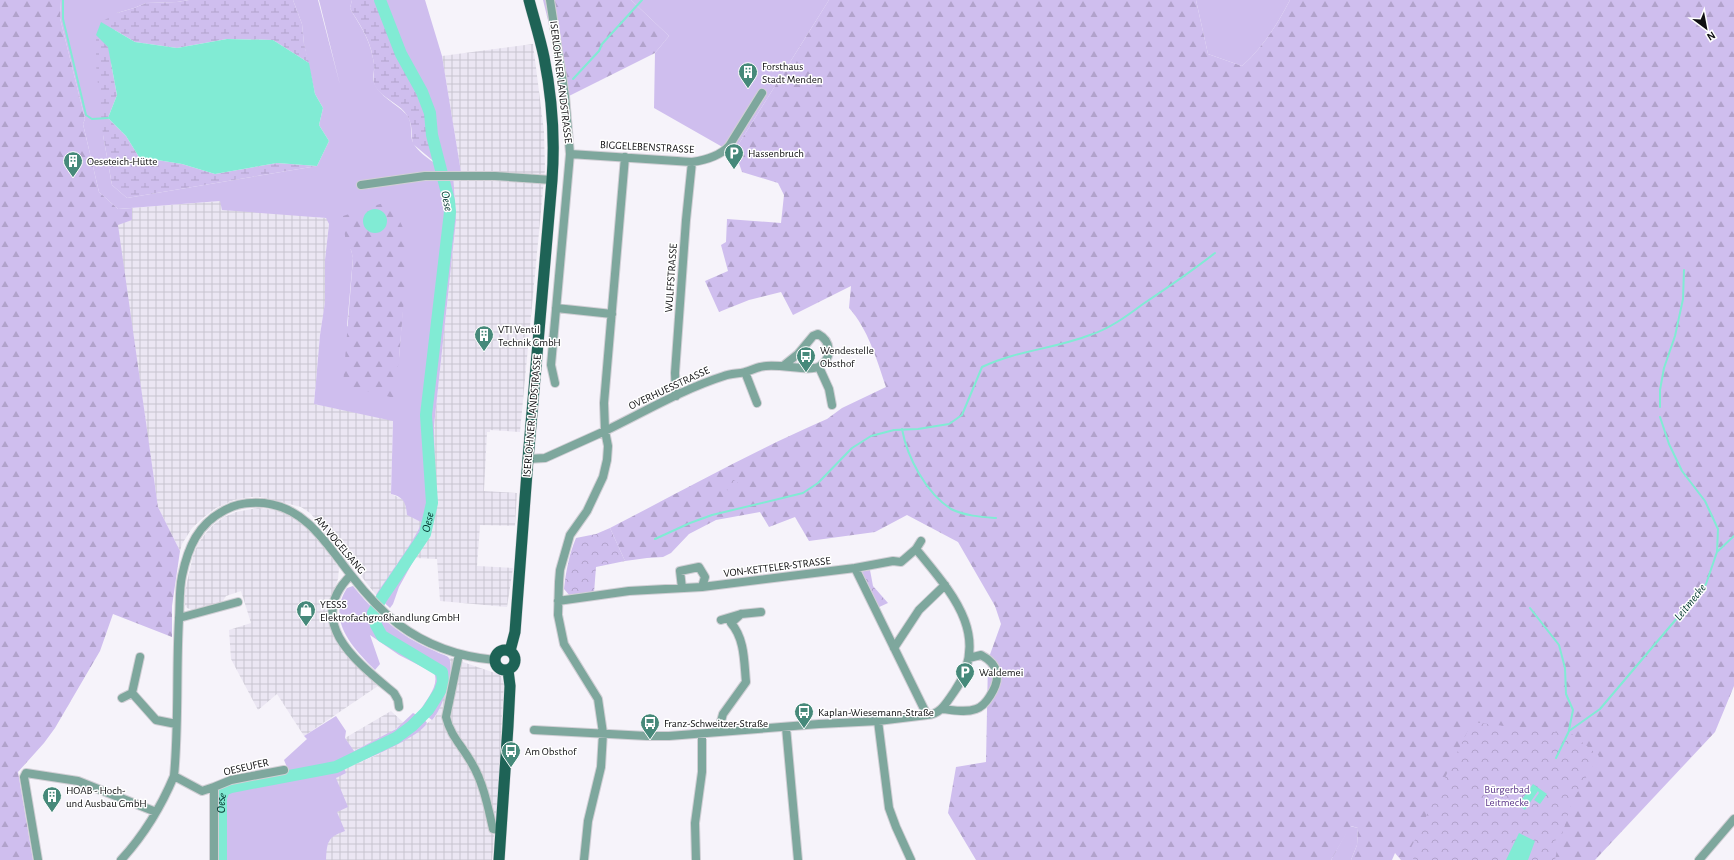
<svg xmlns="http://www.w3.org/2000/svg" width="1734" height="860" font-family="'Alegreya Sans',sans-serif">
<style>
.industrial{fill:url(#industrial-grid)}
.grass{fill:#cfbeee;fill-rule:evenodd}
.forest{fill:url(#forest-firs)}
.wetland{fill:url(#wetland-marsh)}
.park{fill:url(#park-crowns)}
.water{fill:#81ebd4}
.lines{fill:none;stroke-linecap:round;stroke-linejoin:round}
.stream{stroke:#81ebd4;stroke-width:2}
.river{stroke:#81ebd4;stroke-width:12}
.minor-casing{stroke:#d1cfd5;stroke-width:10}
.primary-casing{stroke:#d1cfd5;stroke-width:12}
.minor{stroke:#7ea79d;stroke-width:8}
.primary{stroke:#1e6356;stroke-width:11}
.labels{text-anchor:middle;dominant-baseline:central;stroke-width:3;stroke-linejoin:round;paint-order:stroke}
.poi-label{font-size:11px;fill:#101012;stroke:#fff;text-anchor:start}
.street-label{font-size:11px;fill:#101012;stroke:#fff}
.park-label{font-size:11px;fill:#5b3689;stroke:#fff}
.water-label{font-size:12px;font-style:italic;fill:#02372e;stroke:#fff}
</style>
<defs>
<pattern id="industrial-grid" width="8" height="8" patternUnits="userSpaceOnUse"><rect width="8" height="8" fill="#ebe6f3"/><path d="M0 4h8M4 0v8" fill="none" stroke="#c8c4cf"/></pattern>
<pattern id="forest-firs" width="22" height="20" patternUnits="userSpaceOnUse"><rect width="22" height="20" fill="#cfbeee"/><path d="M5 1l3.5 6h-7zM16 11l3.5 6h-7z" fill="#b1a2cb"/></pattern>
<pattern id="wetland-marsh" width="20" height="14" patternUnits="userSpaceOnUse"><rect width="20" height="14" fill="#cfbeee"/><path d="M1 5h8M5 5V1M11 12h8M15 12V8" fill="none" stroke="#b1a2cb"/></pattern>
<pattern id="park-crowns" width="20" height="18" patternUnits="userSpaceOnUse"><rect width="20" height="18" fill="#cfbeee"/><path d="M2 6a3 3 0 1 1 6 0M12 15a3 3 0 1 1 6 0" fill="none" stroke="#b1a2cb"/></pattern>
</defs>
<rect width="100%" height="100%" fill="#f6f3fa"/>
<path class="industrial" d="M 533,44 L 544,131 L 545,169 L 520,432 L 490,430 L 490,432 L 487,432 L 484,491 L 517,493 L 515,526 L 480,525 L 477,566 L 513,568 L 507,607 L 440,601 L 437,559 L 415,558 L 431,530 L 435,516 L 436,502 L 434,426 L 456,220 L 453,172 L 461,172 L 442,56 Z
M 221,201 L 320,218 L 326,218 L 328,220 L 329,224 L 325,260 L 325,302 L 320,335 L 314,404 L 393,420 L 391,494 L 402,499 L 421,522 L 421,525 L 416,536 L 376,595 L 328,534 L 310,513 L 301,507 L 261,497 L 251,497 L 234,500 L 216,508 L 204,517 L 192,528 L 182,544 L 180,551 L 158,507 L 117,224 L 132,220 L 132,208 Z
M 258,508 L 274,510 L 289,515 L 303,524 L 323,545 L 339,568 L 338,579 L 330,602 L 329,619 L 331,626 L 337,639 L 349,658 L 378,686 L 304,736 L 277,694 L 258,710 L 231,659 L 229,630 L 251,623 L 241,591 L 226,596 L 221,604 L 195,611 L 187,608 L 185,605 L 185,591 L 193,556 L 198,544 L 205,534 L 213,525 L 224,517 L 236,512 Z
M 448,657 L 498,674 L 501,676 L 504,684 L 497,807 L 492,860 L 326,860 L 326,848 L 330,839 L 336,834 L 336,778 L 344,769 L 379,754 L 418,731 L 436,716 L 446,692 L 451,666 Z
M 391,711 L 404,723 L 385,736 L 353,751 L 345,738 Z"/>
<path class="grass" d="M 61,0 L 189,0 L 177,2 L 146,3 L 134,8 L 117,13 L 103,135 L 112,185 L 127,198 L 317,166 L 329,141 L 319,125 L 323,108 L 315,94 L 304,44 L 302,24 L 293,0 L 318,0 L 340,85 L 319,0 L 352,0 L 350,8 L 352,12 C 363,30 371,42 374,64 C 375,70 372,77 374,82 C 378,96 397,104 406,114 C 413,122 410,131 412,140 C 415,150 430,160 438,165 L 431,113 L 423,92 L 402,54 L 382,0 L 425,0 L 442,56 L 461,172 L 453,172 L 456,220 L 434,426 L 436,502 L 435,516 L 431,530 L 415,558 L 399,587 L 393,604 L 390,608 L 376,595 C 383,583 422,531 421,522 L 407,515 C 406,503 404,497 391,494 L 393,421 L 314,404 L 320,335 L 325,302 L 325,260 L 329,224 L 326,218 L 222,210 L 220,201 L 118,209 L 99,192 L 83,124 L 85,119 L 60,18 ZM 345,228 L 403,306 L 399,358 L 347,326 L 353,258 C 351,245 345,242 345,228 Z
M 631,0 L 829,0 L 733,153 L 654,108 L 655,53 L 669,36 Z
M 1196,0 L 1290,0 C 1277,25 1263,47 1242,66 L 1208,54 Z
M 353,586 C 369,606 388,625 409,638 C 418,643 427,648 437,652 C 440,654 446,655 448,657 C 457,666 441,713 432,720 L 420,711 C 426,700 440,685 434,673 L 399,655 L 370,635 L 380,664 L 375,670 C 353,648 326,621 347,588 Z
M 413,713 L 417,715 C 386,750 334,764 289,772 L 284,760 L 307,739 L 304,736 L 336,716 L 346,731 L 345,738 L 354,751 L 396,729 Z
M 424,719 L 427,723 C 419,738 361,762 344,768 L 346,773 L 336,778 L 348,807 L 337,812 L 345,831 C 327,837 327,843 326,860 L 227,860 L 226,797 L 227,793 C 246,785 265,784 284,781 C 335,773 387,756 424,719 Z
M 1350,826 L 1358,828 L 1357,845 L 1351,860 L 1331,860 Z"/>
<path class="forest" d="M 0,0 L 61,0 L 60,18 L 85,119 L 83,124 L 99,192 L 118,209 L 132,208 L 132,220 L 118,225 L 158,507 L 180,551 L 172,606 L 172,637 L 113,614 L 100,651 L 55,728 L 44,743 L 18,772 L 33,860 L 0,860 Z
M 543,0 L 631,0 L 669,36 L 655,53 L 567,97 Z
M 829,0 L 1196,0 L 1208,54 L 1242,66 C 1263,47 1277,25 1290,0 L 1734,0 L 1734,686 L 1715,732 L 1595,860 L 1401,860 L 1395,853 L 1392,860 L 1351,860 L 1357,845 L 1358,828 L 1351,826 L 1331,860 L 976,860 L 948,813 L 956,767 L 986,762 L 988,660 L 1001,624 L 995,606 L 958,542 L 907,515 L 875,532 L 809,541 L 795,517 L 769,527 L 760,512 L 716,520 L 689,534 L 671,553 L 663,557 L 647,558 L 625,561 L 610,528 C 682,491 753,451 827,419 L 842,408 L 886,387 C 877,360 868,329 849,308 L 851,286 L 793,315 L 781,292 L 749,300 L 719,312 L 705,281 L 728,271 L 721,245 L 726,242 L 727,219 L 781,223 L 784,195 L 778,183 L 742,172 L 736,155 L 733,153 Z
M 383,203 C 393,207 404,226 406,237 C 407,242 407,247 408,253 L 399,358 L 394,398 L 343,385 L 353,258 L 351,250 L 346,246 L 343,216 Z"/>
<path class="wetland" d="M 189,0 L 293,0 L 302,24 L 304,44 L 309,63 L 273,40 L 227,39 L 177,48 L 135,42 L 101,22 L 117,13 L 134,8 L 146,3 L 177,2 Z
M 352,0 L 382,0 L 402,54 L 423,92 L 431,113 L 433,135 L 440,162 L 438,165 L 413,144 C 411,135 413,126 408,117 C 402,104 382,99 375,86 C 372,78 375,72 374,65 C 372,44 363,29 352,12 L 350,8 Z
M 96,35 L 108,47 L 117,95 L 108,118 L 126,136 L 139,157 L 182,164 L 215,174 L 277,163 L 317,166 L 127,198 L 112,185 L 103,135 L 96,65 Z"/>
<path class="park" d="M 732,479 L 737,482 L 741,487 L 739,493 C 731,494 728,492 724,485 Z
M 610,528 L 625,561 L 596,567 L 594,593 L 570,596 L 564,589 C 566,571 569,555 576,538 L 596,534 Z
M 870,570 L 873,586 L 888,603 L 877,608 L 859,572 Z
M 1472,722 L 1572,734 L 1599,756 L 1572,801 L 1561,838 L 1554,841 L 1552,848 L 1557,850 L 1555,860 L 1415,860 L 1408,854 Z"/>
<path class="water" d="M 101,22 L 135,42 L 177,48 L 227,39 L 273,40 L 309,63 L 315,94 L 323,108 L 319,125 L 329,141 L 317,166 L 277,163 L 215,174 L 182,164 L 139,157 L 126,136 L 108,118 L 117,95 L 108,47 L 96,35 Z
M363 221a12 12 0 1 1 24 0a12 12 0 1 1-24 0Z
M 1533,784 L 1547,794 L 1540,804 L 1534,800 L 1539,793 L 1538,791 L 1525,810 L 1518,805 Z
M 1519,833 L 1535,841 L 1528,860 L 1506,860 Z"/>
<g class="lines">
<path class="stream" d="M 63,0 L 63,19 L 86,115 L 92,119 L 108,118
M 573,79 L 599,51 L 602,44 L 642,0
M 1660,407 L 1660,390 L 1664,368 L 1675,336 L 1683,299 L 1684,270
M 902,429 C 907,457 926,493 951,509 C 965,516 982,517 996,518
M 655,539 L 690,523 L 712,515 L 803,493 L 818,483 L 852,448 L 871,436 L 894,430 L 918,429 L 949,424 L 962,415 L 982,367 C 1018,350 1054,349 1090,335 C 1109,329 1127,316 1143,304 C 1167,288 1192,271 1215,253
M 1717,552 L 1734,536
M 1530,608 L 1559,645 L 1565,668 L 1566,694 L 1573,710 L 1569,730
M 1556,758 L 1569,731 L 1600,709 L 1706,584 L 1717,552 L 1718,529 L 1705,501 L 1682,471 L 1669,444 L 1660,417"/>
<path class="river" id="s1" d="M 221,860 L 221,798 L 224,790 L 231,787 L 336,767 L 396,738 L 412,726 L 428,710 L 440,691 L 443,682 L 442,672 L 382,636 L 376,625 L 373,613 L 381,599 L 425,534 L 432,503 L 426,415 L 450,212 L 449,201 L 432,135 L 430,113 L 422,92 L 401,54 L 380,0"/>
<defs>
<path id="minor" d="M 550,0 L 565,96 L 570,154 L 551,365 L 555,383
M 570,154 L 692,162 C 706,160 720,156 729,146 L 762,93
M 361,185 L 425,176 L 495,176 L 552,180
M 556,308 L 612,314
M 819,367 L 829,389 L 832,405
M 745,372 L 757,403
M 676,396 L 675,373 L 686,220 L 692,162
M 528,459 L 545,458 L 605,431 L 604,403 L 625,157
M 916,549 C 951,592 993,636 954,692 C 946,703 941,714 927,715 L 855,568 L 893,561 L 901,562 Z
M 916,549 L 921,541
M 351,575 C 303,622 358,663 394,693 L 398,700 L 399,707
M 682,588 L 680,571 L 699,567 L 705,577 L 702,587
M 558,601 L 629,591 L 702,587 L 855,568
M 179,618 L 238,602
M 721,620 L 741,614 L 761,612
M 894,648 L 919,610 L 945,585
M 459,654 L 446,717 C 450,735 462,746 471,762 C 483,781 488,807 493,829 L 501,830
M 140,657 L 132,693 L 156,720 L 176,724
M 122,698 L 132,693
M 942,709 C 954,710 965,713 976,709 C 982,707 987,701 990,696 C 1001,679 1000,665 981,655 L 969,658
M 878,721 L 889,808 L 896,827 L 911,860
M 786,727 L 798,860
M 534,730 L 647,736 L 669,736 L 819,724 L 878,721 L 927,715
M 718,732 L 723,714 L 746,682 C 744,662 745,639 731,623 L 741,614
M 174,776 L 202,791 L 214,787
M 38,860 L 24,777 L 26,773 L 78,781 L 156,812
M 121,860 C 144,835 161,807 174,776 C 179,724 176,671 179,619 C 180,605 179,590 182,576 C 188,547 198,524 225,510 C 237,503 251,502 264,503 C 307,508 327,545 351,575 C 365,593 380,610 398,624 C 426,645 460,657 495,660
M 214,860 L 214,787 L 231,780 L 284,770
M 584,860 L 588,821 L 601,767 L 603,733 L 598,699 L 564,644 L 558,615 L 559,582 L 560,570 L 570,535 L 587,511 L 603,477 L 607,460 L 608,446 L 605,431 C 644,412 683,389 724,376 C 731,373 738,374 745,372 C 750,371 755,368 760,367 C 776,362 810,373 820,366 C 833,357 831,341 818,334 L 813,336 L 798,354 L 783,366
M 696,860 L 695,823 L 702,772 L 702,734
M 1699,860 L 1734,819"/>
<path id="primary" d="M495 660a10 10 0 1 1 20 0a10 10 0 1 1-20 0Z
M 510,651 L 515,632 L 528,459 L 552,180 C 555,140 552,97 544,57 C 540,38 534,19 529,0
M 499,860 L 508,726 L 510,686 L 508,670"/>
</defs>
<use href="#minor" class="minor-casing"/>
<use href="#primary" class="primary-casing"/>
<use href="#minor" class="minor"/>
<use href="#primary" class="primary"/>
</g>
<defs>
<symbol id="building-pin" viewBox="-11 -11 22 30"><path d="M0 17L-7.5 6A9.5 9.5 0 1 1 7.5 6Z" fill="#46897a" stroke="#fff"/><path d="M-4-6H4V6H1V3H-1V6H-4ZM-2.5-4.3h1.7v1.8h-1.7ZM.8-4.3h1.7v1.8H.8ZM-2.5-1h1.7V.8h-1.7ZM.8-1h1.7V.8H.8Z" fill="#fff"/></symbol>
<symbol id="parking-pin" viewBox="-11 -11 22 30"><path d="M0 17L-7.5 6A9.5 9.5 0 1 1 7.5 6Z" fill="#46897a" stroke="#fff"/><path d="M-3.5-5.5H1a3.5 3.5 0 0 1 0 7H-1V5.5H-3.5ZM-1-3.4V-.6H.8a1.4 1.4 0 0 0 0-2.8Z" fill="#fff"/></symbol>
<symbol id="bus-pin" viewBox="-11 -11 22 30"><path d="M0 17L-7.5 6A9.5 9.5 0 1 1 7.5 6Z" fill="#46897a" stroke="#fff"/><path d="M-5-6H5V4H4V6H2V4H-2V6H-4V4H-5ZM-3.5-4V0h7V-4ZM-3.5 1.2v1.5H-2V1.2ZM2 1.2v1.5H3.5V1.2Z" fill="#fff"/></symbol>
<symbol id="shop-pin" viewBox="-11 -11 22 30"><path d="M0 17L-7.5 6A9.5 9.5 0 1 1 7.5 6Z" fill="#46897a" stroke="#fff"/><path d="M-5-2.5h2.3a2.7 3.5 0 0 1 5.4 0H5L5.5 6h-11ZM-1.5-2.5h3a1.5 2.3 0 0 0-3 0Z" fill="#fff"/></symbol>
</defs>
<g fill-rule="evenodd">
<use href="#building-pin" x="737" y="61" width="22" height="30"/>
<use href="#parking-pin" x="723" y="142" width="22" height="30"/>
<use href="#building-pin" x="62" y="150" width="22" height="30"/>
<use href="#building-pin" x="473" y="324" width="22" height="30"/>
<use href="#bus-pin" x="795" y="345" width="22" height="30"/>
<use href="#shop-pin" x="295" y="599" width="22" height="30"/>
<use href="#parking-pin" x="954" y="661" width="22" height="30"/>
<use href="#bus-pin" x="793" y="701" width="22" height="30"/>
<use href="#bus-pin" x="639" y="712" width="22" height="30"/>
<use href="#bus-pin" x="500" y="740" width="22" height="30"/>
<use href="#building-pin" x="41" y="785" width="22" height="30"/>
</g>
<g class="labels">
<g class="poi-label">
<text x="762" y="66">Forsthaus<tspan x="762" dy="13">Stadt Menden</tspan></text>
<text x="748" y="153">Hassenbruch</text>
<text x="87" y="161">Oeseteich-Hütte</text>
<text x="498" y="329">VTI Ventil<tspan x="498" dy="13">Technik GmbH</tspan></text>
<text x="820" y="350">Wendestelle<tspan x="820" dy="13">Obsthof</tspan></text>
<text x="320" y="604">YESSS<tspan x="320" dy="13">Elektrofachgroßhandlung GmbH</tspan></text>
<text x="979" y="672">Waldemei</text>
<text x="818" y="712">Kaplan-Wiesemann-Straße</text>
<text x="664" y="723">Franz-Schweitzer-Straße</text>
<text x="525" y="751">Am Obsthof</text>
<text x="66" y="790">HOAB - Hoch-<tspan x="66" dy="13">und Ausbau GmbH</tspan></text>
</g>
<g class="street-label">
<text transform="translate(561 82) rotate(83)">ISERLOHNER LANDSTRASSE</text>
<text transform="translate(647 147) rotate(3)">BIGGELEBENSTRASSE</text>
<text transform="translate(671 278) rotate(-86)">WULFFSTRASSE</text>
<text transform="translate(669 388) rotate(-25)">OVERHUESSTRASSE</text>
<text transform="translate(532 416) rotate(-85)">ISERLOHNER LANDSTRASSE</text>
<text transform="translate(340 545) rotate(50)">AM VOGELSANG</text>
<text transform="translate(777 567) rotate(-7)">VON-KETTELER-STRASSE</text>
<text transform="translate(246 767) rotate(-13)">OESEUFER</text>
</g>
<g class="park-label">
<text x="1507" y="789">Bürgerbad<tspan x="1507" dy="13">Leitmecke</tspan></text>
</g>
<g class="water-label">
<text transform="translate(447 201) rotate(79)">Oese</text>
<text stroke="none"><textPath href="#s1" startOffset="538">Oese</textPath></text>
<text transform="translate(1690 602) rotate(-51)">Leitmecke</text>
<text stroke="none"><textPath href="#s1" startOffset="57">Oese</textPath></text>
</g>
</g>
<g transform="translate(1706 28) rotate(148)" stroke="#ffffff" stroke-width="3" paint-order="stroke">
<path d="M0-3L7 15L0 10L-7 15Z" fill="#101012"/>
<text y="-6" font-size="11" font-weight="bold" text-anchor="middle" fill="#101012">N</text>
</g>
</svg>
